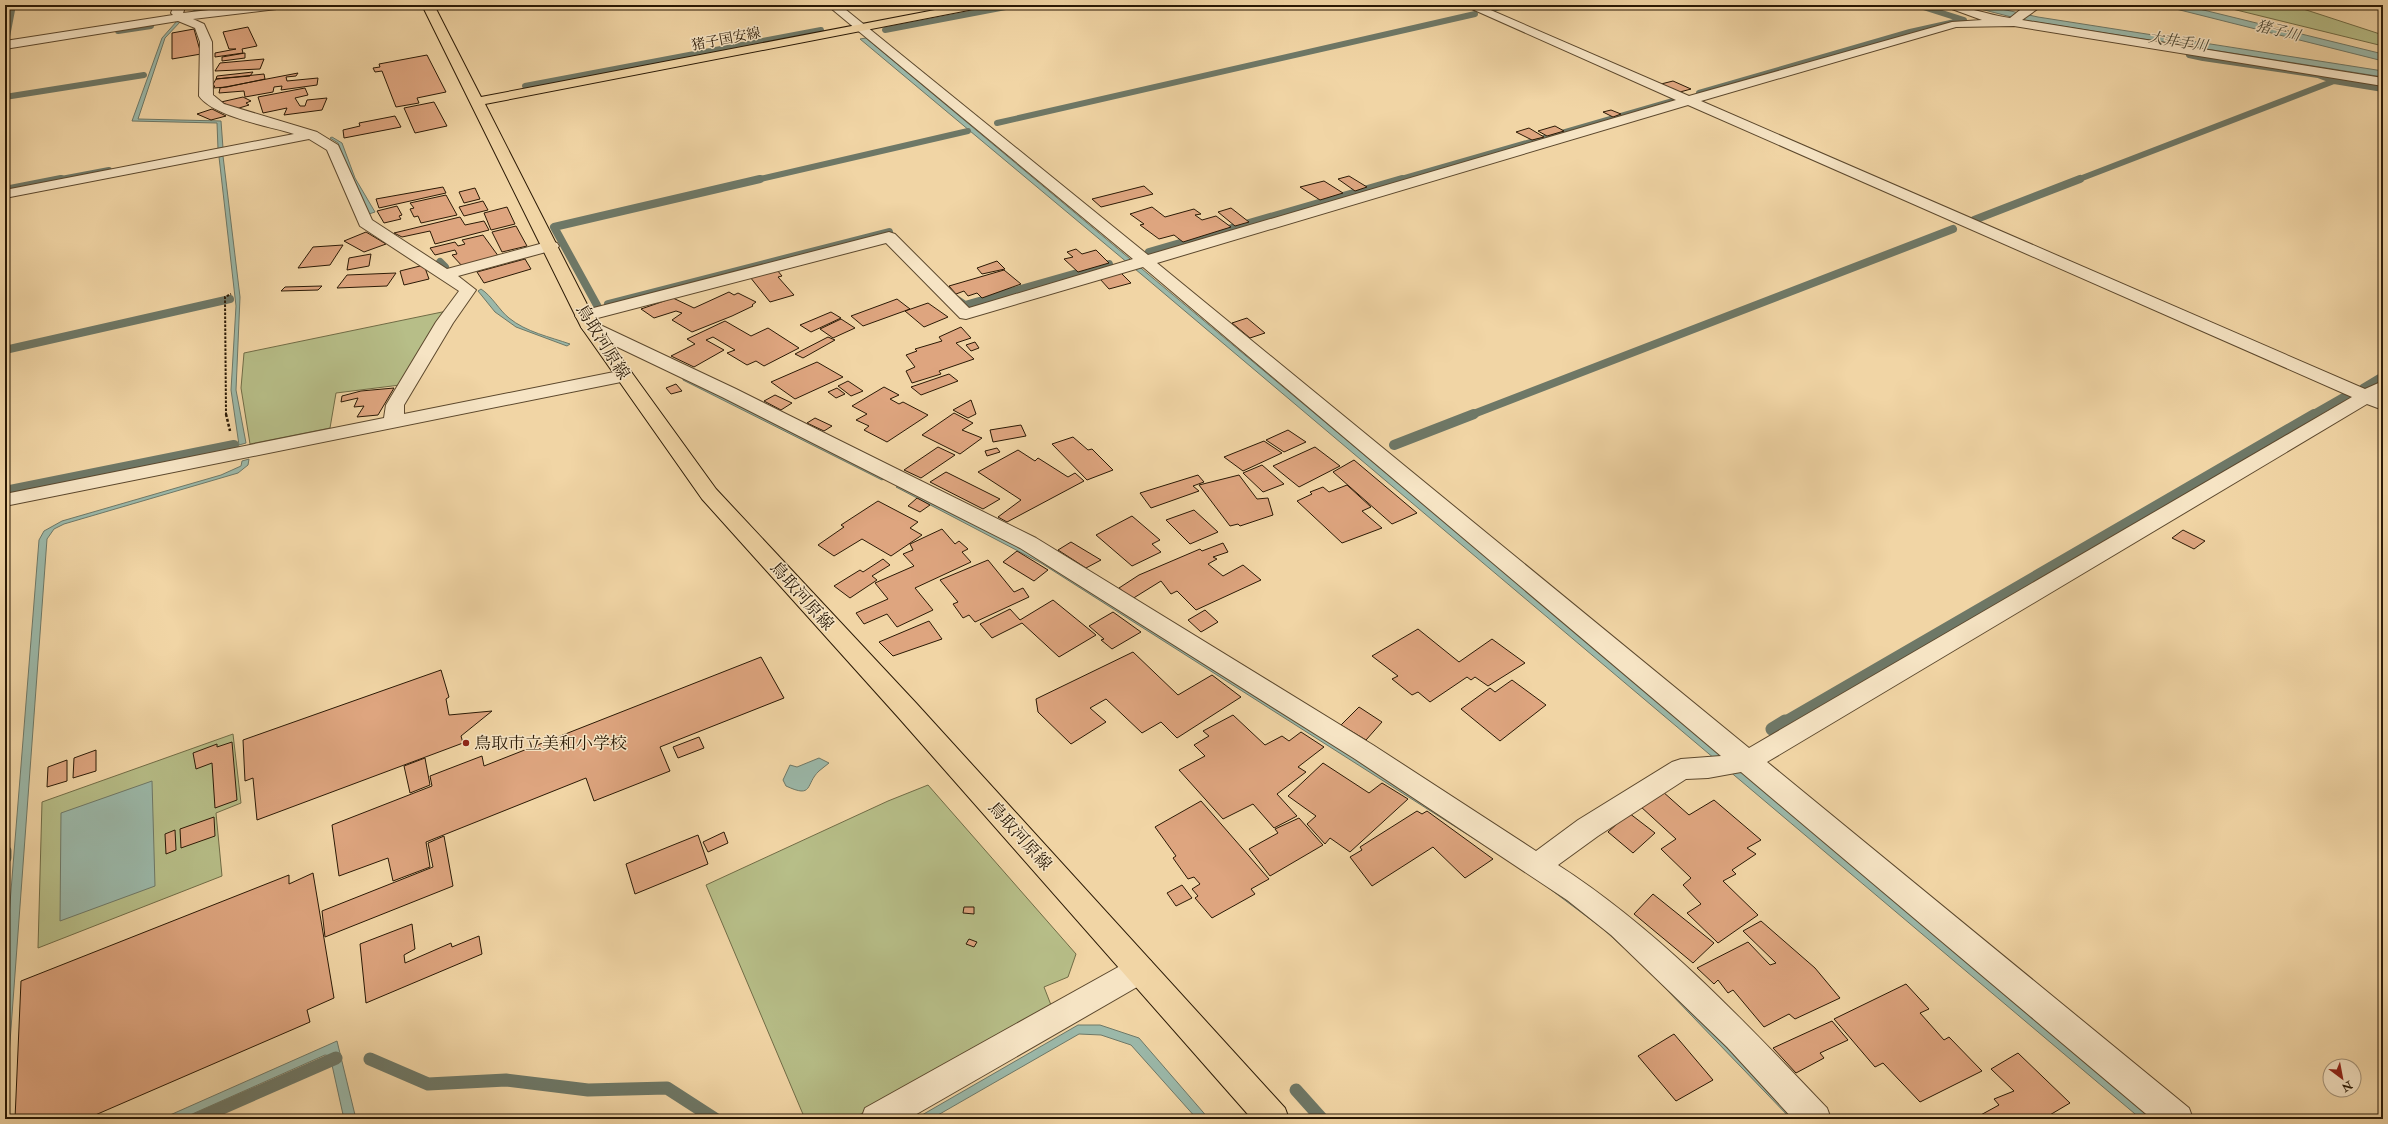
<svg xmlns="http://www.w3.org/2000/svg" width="2388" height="1124" font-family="'IM FELL Double Pica','Noto Serif JP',serif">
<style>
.green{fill:#b7be88;stroke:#706c46}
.water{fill:#9bb8a9;stroke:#6e7867}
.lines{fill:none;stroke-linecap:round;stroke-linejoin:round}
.stream-far3{stroke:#6e7867;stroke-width:6}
.stream-far2{stroke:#6e7867;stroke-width:8}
.stream-far1{stroke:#6e7867;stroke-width:10}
.stream{stroke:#6e7867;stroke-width:13}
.building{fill:#dea57f;stroke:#2a1905}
.minor-casing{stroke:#5c482d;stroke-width:2}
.major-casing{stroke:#2a1905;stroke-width:2}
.path-far1{stroke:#2a1905;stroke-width:2;stroke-dasharray:2.5 1.5;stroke-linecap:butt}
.path{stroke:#2a1905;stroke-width:2.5;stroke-dasharray:3 2;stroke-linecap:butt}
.minor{fill:#f6e4c4;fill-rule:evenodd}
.major{fill:#f1d5a5;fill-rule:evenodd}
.poi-dot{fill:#8f2418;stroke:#f6e4c4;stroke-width:1.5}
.labels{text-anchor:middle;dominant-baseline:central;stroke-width:3;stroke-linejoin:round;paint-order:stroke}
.far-street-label{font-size:14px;fill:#2a1905;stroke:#f6e4c4}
.far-water-label{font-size:15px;font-style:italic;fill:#4c4936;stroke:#f6e4c4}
.street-label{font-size:17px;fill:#2a1905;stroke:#f6e4c4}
.poi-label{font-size:17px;fill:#2a1905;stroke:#f6e4c4;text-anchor:start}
</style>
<rect width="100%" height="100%" fill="#f1d5a5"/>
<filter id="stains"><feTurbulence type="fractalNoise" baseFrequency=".005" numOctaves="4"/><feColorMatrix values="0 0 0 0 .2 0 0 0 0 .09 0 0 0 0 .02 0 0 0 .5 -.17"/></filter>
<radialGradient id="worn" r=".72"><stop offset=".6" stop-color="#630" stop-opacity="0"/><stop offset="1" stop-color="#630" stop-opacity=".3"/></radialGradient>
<path class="green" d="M 2216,5 L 2291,5 L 2383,35 L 2383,46 Z
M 447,311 L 400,385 L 336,393 L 330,428 L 250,444 L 241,388 L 244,353 Z
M 233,734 L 241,803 L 216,813 L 222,876 L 38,948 L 42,802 Z
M 928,785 L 1076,954 L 1068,977 L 1044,987 L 1051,1005 L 852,1119 L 805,1119 L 706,885 L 888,801 Z"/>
<path class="water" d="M 1965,5 L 1983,5 L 2038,17 L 2383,71 L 2383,77 L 2023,20 Z
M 2160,5 L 2183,5 L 2383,54 L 2383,61 Z
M 177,21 L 181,21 L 165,38 L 138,119 L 221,121 L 223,148 L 218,149 L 217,123 L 132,121 L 162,38 Z
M 866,38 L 2158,1119 L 2141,1119 L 1147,279 L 860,39 Z
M 332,137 L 342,143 L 355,178 L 375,212 L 369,214 L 360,193 L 351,179 L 338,143 L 330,138 Z
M 223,156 L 240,297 L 236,390 L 246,443 L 239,445 L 231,390 L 236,306 L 219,157 Z
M 481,289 C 492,296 499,310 509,318 C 526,332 550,337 570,344 L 567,346 L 516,327 L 495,312 L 478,291 Z
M 683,376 L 886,477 L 882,480 L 683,380 Z
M 249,459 L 248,465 L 238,473 L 64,524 L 54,529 L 47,539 L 5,1110 L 5,966 L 39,540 L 44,531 L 62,521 L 221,475 L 241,466 L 242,461 Z
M 900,485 L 1004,537 L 1312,730 L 1506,859 L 1041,563 L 896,487 Z
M 819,758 L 829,763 C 826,766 822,768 819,771 C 805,784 814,799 786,786 L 783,780 L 790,765 L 797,767 Z
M 152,781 L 155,886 L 60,921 L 61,813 Z
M 1542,883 L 1607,925 L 1800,1119 L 1791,1119 L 1643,965 L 1602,928 Z
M 1078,1025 L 1100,1025 L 1139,1038 L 1209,1119 L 1197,1119 L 1131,1045 L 1101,1035 L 1079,1034 L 931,1119 L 915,1119 Z
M 337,1041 L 356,1119 L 344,1119 L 330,1056 L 325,1055 L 181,1119 L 161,1119 Z"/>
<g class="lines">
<path class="stream-far3" d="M 194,5 L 193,7 L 201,11 L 213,10
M 1492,9 L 1509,5
M 885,30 L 1016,5
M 118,31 L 151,26
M 6,42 L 13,5
M 2190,53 L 2189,55 L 2203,58 L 2318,75 L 2334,81 L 2383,89
M 525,86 L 821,30
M 1699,93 L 1910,32 L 1964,20 L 1917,5
M 5,97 L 144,75
M 997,123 L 1475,14
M 56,180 L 109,170
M 756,180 L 968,131
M 1398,180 L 1673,101
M 2077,180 L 2334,81"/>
<path class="stream-far2" d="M 5,190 L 61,179
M 1974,220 L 2080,179
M 1149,252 L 1402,179
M 440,262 L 445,267
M 956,299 L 965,305 L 1109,264
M 608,304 L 889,232
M 598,307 L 554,227 L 760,179
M 5,350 L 230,299
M 2363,388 L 2383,376
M 1471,415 L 1953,229
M 2312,415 L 2347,395"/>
<path class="stream-far1" d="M 1394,445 L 1474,414
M 5,491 L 234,445
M 1783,722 L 2314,414"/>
<path class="stream" d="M 1772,729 L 1785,721
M 5,851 L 5,858
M 370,1059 L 428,1084 L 506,1080 L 588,1090 L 667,1088 L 715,1119
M 1296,1090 L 1322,1119
M 197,1119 L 336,1058"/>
</g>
<path class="building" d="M 248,27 L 257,46 L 242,49 L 243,53 L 215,57 L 215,53 L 236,49 L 229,49 L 223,32 Z
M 194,29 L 201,54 L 172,59 L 172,33 Z
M 245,53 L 245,58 L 222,61 L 222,57 Z
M 427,55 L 446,92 L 417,98 L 419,103 L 396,107 L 382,71 L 375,72 L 373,68 L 380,67 L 379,64 Z
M 264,59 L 260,69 L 215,71 L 220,63 Z
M 253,72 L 250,76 L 216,79 L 217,76 Z
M 298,73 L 296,76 L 286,77 L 287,81 L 318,78 L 317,85 L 281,90 L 282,86 L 274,87 L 273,92 L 245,97 L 244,91 L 219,93 L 220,88 Z
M 264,74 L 265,79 L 227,87 L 213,88 L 215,86 L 212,86 L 216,79 Z
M 1673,81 L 1691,89 L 1680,92 L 1661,84 Z
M 305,88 L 308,95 L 295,98 L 300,106 L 305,106 L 307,100 L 327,98 L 322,110 L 284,115 L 287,108 L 263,113 L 258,97 Z
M 243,97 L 251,101 L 246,103 L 249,105 L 236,109 L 221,102 Z
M 434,102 L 447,126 L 415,133 L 404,108 Z
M 212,109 L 226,116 L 211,120 L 197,114 Z
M 1611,110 L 1621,114 L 1613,117 L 1603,112 Z
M 395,116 L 401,127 L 344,138 L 343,130 L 360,126 L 359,123 Z
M 1555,126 L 1564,131 L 1547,136 L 1538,131 Z
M 1529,128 L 1544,137 L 1532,140 L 1516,132 Z
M 1349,176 L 1367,187 L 1355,191 L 1338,179 Z
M 1324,181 L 1343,193 L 1320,200 L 1300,187 Z
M 1144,186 L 1153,194 L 1101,207 L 1092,199 Z
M 443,187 L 446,193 L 379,208 L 376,199 Z
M 475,188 L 480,199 L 464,203 L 459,192 Z
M 446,195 L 457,215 L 421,223 L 418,216 L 414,217 L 410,209 L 414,208 L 410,203 Z
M 483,201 L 488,210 L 464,216 L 459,207 Z
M 397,206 L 402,215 L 399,216 L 401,219 L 384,223 L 377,211 Z
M 507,207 L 515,224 L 491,230 L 484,213 Z
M 1152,207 L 1165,217 L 1194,209 L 1201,214 L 1195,215 L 1202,220 L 1216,216 L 1231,227 L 1183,242 L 1174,235 L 1159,239 L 1140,225 L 1144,224 L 1130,214 Z
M 1231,208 L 1249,222 L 1235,226 L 1218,212 Z
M 460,217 L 465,225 L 484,221 L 489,230 L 435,244 L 430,231 L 402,237 L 394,233 Z
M 516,226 L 527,246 L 502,252 L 492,232 Z
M 366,232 L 386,244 L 364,252 L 344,241 Z
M 483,235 L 499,257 L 463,267 L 452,255 L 457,254 L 455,250 L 435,255 L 430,248 L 455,242 L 458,246 L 465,244 L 462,240 Z
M 343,245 L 330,265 L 298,268 L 313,247 Z
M 1076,249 L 1082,254 L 1096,250 L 1109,263 L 1078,272 L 1064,259 L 1073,257 L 1067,252 Z
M 371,254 L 369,266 L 347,270 L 349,258 Z
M 525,259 L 531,269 L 484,283 L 477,272 Z
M 997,261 L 1005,269 L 982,274 L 977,268 Z
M 424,265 L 429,279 L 404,285 L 400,271 Z
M 777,270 L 782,276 L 778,277 L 794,295 L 770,302 L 750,277 Z
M 1004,270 L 1021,284 L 982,298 L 977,293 L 968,296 L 964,291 L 956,294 L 949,286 Z
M 396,273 L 387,286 L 337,288 L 347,275 Z
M 1121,273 L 1131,283 L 1109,289 L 1100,279 Z
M 322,286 L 318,290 L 281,291 L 285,287 Z
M 729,292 L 734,295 L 738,293 L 756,302 L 752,305 L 753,306 L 732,316 L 692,332 L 672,320 L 682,313 L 676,311 L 654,318 L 641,309 L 673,298 L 694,308 Z
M 897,299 L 910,309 L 863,326 L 851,316 Z
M 928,303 L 948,317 L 924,327 L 905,311 Z
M 831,312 L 841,318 L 811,332 L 800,325 Z
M 1247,318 L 1265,333 L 1250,338 L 1232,323 Z
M 841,319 L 855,328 L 833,338 L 820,329 Z
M 725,321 L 751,336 L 768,328 L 799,348 L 764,366 L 756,361 L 747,365 L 727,353 L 735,350 L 713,337 L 706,340 L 724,350 L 694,367 L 671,356 L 695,344 L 687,339 Z
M 961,327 L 971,338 L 956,343 L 974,359 L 939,371 L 941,374 L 912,383 L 906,371 L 915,367 L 906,355 L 917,351 L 915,349 L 942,341 L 939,337 Z
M 828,337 L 835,340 L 803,358 L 795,354 Z
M 975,342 L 979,348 L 971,351 L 966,345 Z
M 817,362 L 843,377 L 795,399 L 771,382 Z
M 949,374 L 958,381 L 921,395 L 911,387 Z
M 848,381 L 863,391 L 851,396 L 838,386 Z
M 676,384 L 682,391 L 671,394 L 666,388 Z
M 884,387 L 899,395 L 890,399 L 899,404 L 903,402 L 928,415 L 887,442 L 864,430 L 869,426 L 856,420 L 867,414 L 852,406 Z
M 394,388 L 378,415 L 357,417 L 364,406 L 354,407 L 358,398 L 341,402 L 342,396 L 361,391 Z
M 837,388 L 845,394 L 836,398 L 828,392 Z
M 775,395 L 792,403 L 781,410 L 764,401 Z
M 971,400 L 976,414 L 968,418 L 953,410 Z
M 954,413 L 973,423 L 962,430 L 982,438 L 960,454 L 922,435 Z
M 815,418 L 832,426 L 824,431 L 807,423 Z
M 1021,425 L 1026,436 L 993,442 L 990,430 Z
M 1288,430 L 1306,442 L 1284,452 L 1266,440 Z
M 1073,437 L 1088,450 L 1092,449 L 1113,470 L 1087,480 L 1052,444 Z
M 1264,441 L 1282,453 L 1243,471 L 1224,457 Z
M 938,447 L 955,455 L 921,478 L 904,470 Z
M 1315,447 L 1340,466 L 1299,487 L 1273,466 Z
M 997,448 L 1000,452 L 987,456 L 985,451 Z
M 1018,450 L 1035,461 L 1038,458 L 1068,477 L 1075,473 L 1084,481 L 1007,522 L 998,517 L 1021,500 L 978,472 Z
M 1354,460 L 1417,513 L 1392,524 L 1333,472 Z
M 1262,465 L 1284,484 L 1263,492 L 1243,473 Z
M 946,472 L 1000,499 L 983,509 L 930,482 Z
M 1198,475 L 1204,482 L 1193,486 L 1199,491 L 1151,508 L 1140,493 Z
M 1239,475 L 1257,499 L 1268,498 L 1273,515 L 1240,526 L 1238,524 L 1230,526 L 1199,485 Z
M 1347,485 L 1371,507 L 1362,511 L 1382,528 L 1342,543 L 1297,501 L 1312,494 L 1310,492 L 1323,487 L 1329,492 Z
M 917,498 L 930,505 L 920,512 L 908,506 Z
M 878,501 L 918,522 L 910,528 L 922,535 L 891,556 L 862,539 L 834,556 L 818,545 L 844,527 L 841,525 Z
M 1194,510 L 1218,532 L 1190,544 L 1166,520 Z
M 1132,516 L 1160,540 L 1152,544 L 1161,552 L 1132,566 L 1096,535 Z
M 942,529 L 955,544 L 959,541 L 968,549 L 962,552 L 971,562 L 915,588 L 933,610 L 897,627 L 887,614 L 864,624 L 856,613 L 888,599 L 875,583 L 914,566 L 903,554 L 913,550 L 910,544 Z
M 2183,530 L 2205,541 L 2194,549 L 2172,538 Z
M 1071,542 L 1101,560 L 1086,568 L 1058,550 Z
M 1223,543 L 1228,552 L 1213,557 L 1217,559 L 1208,564 L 1223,576 L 1243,565 L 1261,580 L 1196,610 L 1177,591 L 1171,594 L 1161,581 L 1132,599 L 1119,588 L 1139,575 L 1200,549 L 1202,551 Z
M 1017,551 L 1048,570 L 1034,581 L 1003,562 Z
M 883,559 L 890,565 L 872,576 L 877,580 L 850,598 L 834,586 L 860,570 L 863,572 Z
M 988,560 L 1014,592 L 1023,588 L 1029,597 L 975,622 L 969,615 L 963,618 L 953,604 L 958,602 L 940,580 Z
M 1053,600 L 1096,635 L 1059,657 L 1022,623 L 992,638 L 980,624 L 1010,609 L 1020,620 Z
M 1205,610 L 1218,622 L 1201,632 L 1188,620 Z
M 1113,612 L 1141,632 L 1112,649 L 1101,640 L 1104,639 L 1089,626 Z
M 929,621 L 942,639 L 893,656 L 879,642 Z
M 1418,629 L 1459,662 L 1492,639 L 1525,663 L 1488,686 L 1475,677 L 1471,680 L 1467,677 L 1430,702 L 1418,692 L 1412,695 L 1392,679 L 1398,676 L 1372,656 Z
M 1133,652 L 1178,695 L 1212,675 L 1241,697 L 1177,738 L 1161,722 L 1142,733 L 1106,699 L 1090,708 L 1106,722 L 1071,744 L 1038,712 L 1036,699 Z
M 761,657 L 784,698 L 660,747 L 670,771 L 594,801 L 586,778 L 426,842 L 430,867 L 393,881 L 388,858 L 339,876 L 332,825 L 432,786 L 430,776 L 482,756 L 484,766 Z
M 441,670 L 449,697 L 446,699 L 449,715 L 492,711 L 461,736 L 463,743 L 257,820 L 253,778 L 245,781 L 243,740 Z
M 1512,680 L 1546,705 L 1500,741 L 1461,709 L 1490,688 L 1495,692 Z
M 1359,707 L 1382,722 L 1366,740 L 1341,725 Z
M 1233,715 L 1265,745 L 1282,736 L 1289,741 L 1301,732 L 1324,747 L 1298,767 L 1306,772 L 1277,794 L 1297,816 L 1274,828 L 1253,804 L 1223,819 L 1179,770 L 1205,756 L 1194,745 L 1209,736 L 1203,731 Z
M 699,737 L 704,748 L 678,758 L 673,747 Z
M 232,742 L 237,800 L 215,808 L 212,763 L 196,769 L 193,753 L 217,744 L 217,747 Z
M 96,750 L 96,771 L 73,778 L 74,758 Z
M 425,758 L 430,785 L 410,793 L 404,766 Z
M 67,760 L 67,781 L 47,787 L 48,767 Z
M 1323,763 L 1369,793 L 1382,783 L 1408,799 L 1350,852 L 1330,838 L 1325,844 L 1307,824 L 1316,816 L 1288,796 Z
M 1662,791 L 1689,815 L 1714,800 L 1761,840 L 1747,848 L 1756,854 L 1732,870 L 1736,874 L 1723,881 L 1758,915 L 1718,943 L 1687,913 L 1701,904 L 1683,885 L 1691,878 L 1661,849 L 1676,839 L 1640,806 Z
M 1201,801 L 1269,879 L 1251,889 L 1255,894 L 1212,918 L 1195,898 L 1198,896 L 1192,889 L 1200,884 L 1194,877 L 1188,879 L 1173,858 L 1176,856 L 1155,827 Z
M 1417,811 L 1422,814 L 1427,811 L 1493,859 L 1465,878 L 1433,847 L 1372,886 L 1350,857 L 1362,850 L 1360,847 Z
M 1629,813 L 1655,833 L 1633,853 L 1608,832 Z
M 214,817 L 215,836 L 181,848 L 180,829 Z
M 1299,818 L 1323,845 L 1270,876 L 1249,849 L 1278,833 L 1275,829 Z
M 175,830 L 176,850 L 166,854 L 165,834 Z
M 724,832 L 728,843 L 708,852 L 703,842 Z
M 698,835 L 708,864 L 635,894 L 626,864 Z
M 444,836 L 453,886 L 325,937 L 322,911 L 433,867 L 428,843 Z
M 313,873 L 334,998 L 307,1010 L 310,1022 L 86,1119 L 15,1119 L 21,981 L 289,875 L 289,884 Z
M 1182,885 L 1192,898 L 1176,906 L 1167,893 Z
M 1653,894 L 1714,943 L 1693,963 L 1634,914 Z
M 964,907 L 974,907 L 974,914 L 963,913 Z
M 1761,921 L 1815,968 L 1840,998 L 1795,1019 L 1789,1014 L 1764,1027 L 1733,990 L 1728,993 L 1718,980 L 1714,984 L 1697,968 L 1748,942 L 1770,965 L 1776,963 L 1743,931 Z
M 412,924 L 415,949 L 404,955 L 405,963 L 451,943 L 452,947 L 479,936 L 482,954 L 366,1003 L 360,944 Z
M 969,939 L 977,942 L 974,947 L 966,944 Z
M 1906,984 L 1929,1009 L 1920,1013 L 1944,1040 L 1949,1037 L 1982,1071 L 1920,1102 L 1883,1063 L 1875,1067 L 1834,1019 Z
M 1832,1021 L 1848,1040 L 1820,1053 L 1824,1058 L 1796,1073 L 1773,1048 Z
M 1674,1034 L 1713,1080 L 1676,1101 L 1638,1056 Z
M 2018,1053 L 2070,1103 L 2043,1119 L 1979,1119 L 1977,1117 L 1999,1105 L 1994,1099 L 2014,1091 L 1991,1069 Z"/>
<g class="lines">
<defs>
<path id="minor" d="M 174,5 L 186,5 L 183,13 L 252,5 L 291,5 L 285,8 L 193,19 L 204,24 L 212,42 L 213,95 L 224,104 L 317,132 L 338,145 L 372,220 L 447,269 L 551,241 L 557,243 L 559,246 L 557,249 L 458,276 L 476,290 L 453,323 L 404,405 L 404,414 L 624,370 L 631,372 L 633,376 L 631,380 L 5,506 L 5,494 L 384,418 L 386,405 L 436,322 L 459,291 L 360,226 L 327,150 L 309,139 L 5,198 L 5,190 L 294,134 C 269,126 214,117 199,96 L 200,42 L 195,28 L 178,21 L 5,49 L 5,41 L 173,15 L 171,13 Z
M 827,5 L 840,5 L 1148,255 L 1676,100 L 1463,5 L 1479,5 L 1689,96 L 1952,22 L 1982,20 L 1941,5 C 1965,5 1987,15 2010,18 L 2025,6 L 2043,5 L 2022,20 L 2383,78 L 2383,86 L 2014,26 L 1956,27 L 1701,101 L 2365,389 L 2383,381 L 2383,395 L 2381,396 L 2383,397 L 2383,410 L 2367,404 L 1767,762 L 2189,1108 L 2193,1119 L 2152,1119 L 1741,772 L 1708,778 L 1686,779 L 1598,836 L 1558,865 C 1659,930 1744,1021 1827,1108 L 1831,1119 L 1793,1119 L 1727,1047 L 1611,935 L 1567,900 L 1355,759 L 1020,548 L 722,397 L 584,331 L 581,327 L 584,323 L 596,323 L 736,389 L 1036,538 L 1373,745 L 1536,851 L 1578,820 L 1672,762 L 1681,759 L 1721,756 L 1143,267 L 966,319 L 960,318 L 886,243 L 590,320 L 578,320 L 575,316 L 578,312 L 889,232 L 895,234 L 969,308 L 1133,259 ZM 1688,105 L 2352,397 L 1749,748 L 1157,263 Z
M 1140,957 L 1151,961 L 1155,970 L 1151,979 L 908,1119 L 861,1119 L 865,1108 L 1129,961 Z"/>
<path id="major" d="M 422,5 L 434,5 L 481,97 L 961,5 L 985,5 L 979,8 L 485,104 L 598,326 L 716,489 L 916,703 L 1285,1108 L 1289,1119 L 1252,1119 L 898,717 L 702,499 L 581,327 Z"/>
</defs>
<use href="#minor" class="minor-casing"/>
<use href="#major" class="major-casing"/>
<path class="path-far1" d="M 226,415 L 225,297 L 231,294"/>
<path class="path" d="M 226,414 L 230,431"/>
<use href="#minor" class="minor"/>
<use href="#major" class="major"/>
</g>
<circle class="poi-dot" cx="466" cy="743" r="4"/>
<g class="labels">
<g class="far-street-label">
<text transform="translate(726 39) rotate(-11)">猪子国安線</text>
</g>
<g class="far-water-label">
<text transform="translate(2278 31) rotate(14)">猪子川</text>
<text transform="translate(2178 42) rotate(9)">大井手川</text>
</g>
<g class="street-label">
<text transform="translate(603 342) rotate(58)">鳥取河原線</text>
<text transform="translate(802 596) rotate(48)">鳥取河原線</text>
<text transform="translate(1020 836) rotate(48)">鳥取河原線</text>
</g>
<g class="poi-label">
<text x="474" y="743">鳥取市立美和小学校</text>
</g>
</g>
<rect width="2388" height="1124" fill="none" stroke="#f1d5a5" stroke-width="20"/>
<rect x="6" y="6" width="2376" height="1112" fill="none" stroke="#2a1905" stroke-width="2"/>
<rect x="10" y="10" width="2368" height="1104" fill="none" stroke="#2a1905"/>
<g transform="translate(2342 1078) rotate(148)"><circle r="19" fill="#f6e4c4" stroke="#a49378"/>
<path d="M0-3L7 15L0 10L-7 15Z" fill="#8f2418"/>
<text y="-6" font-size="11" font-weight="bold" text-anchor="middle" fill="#2a1905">N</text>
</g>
<rect width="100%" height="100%" filter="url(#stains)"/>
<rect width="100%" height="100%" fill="url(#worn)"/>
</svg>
